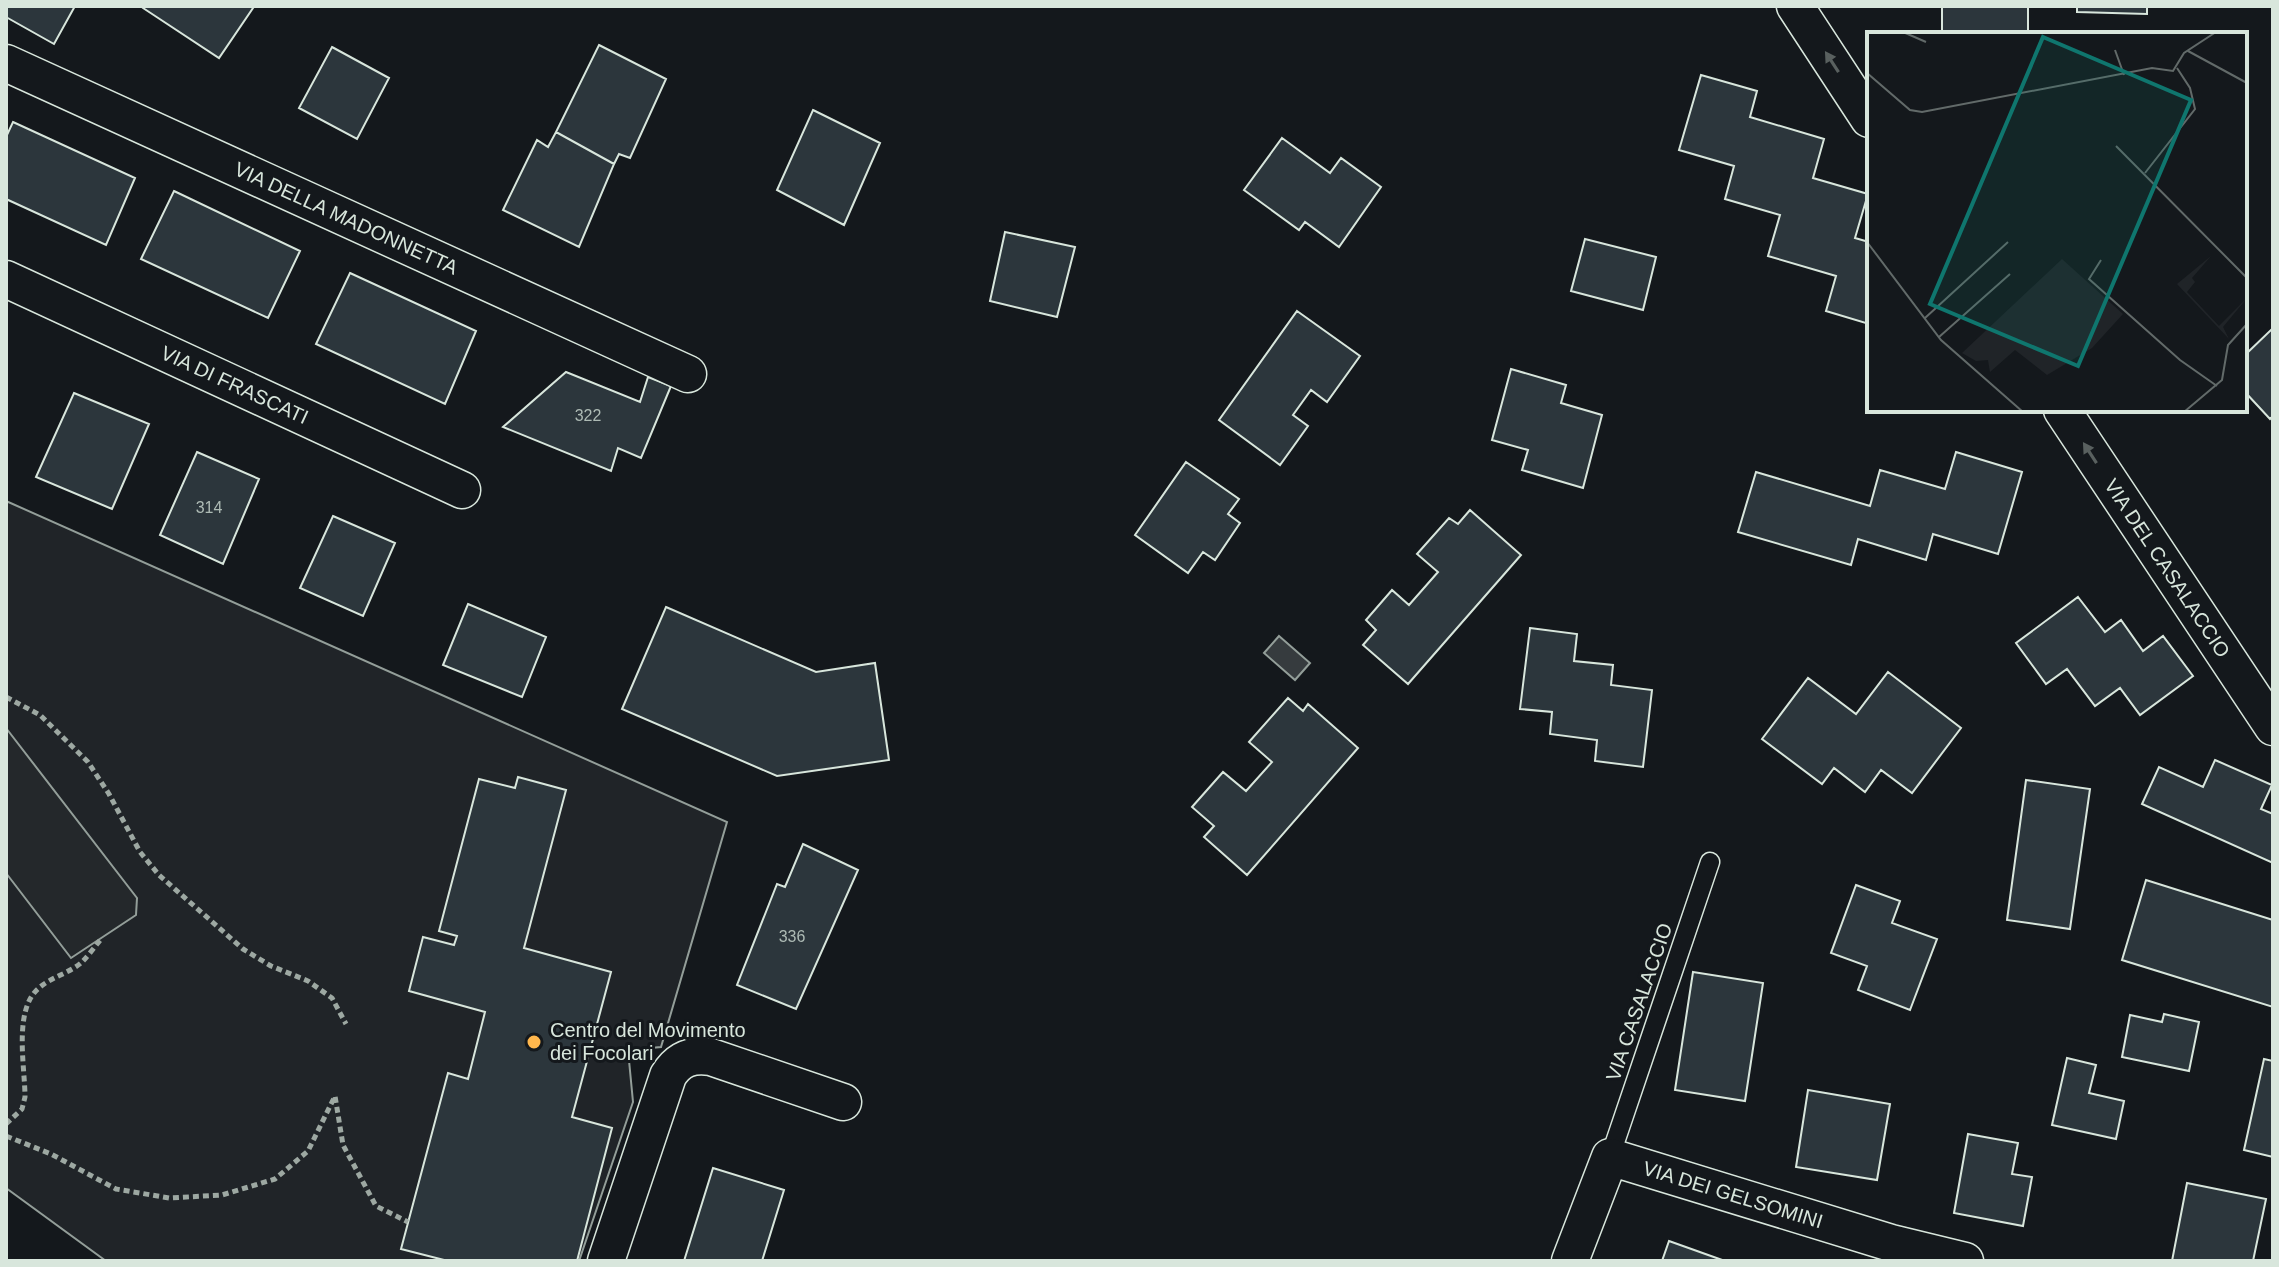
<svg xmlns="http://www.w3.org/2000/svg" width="2279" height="1267" font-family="Helvetica,sans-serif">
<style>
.green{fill:#202428;stroke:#939e99;stroke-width:2}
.parking{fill:#24282b;stroke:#939e99;stroke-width:2}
.water{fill:#363b3e;stroke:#939e99;stroke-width:2}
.building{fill:#2c363c;stroke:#d8e6dc;stroke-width:2}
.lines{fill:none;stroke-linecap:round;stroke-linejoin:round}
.service-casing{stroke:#d8e6dc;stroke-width:21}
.minor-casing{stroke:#d8e6dc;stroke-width:39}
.path{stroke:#9da8a2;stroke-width:5;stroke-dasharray:6 4;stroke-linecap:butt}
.service{stroke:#14181c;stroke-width:18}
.minor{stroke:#14181c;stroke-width:36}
.oneway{fill:#59605f}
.poi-dot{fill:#ffb74d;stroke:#14181c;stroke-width:3}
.labels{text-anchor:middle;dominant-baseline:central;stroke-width:6;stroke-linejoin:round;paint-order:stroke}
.number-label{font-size:16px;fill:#adbab4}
.street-label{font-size:20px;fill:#d8e6dc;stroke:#14181c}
.poi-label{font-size:20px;fill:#d8e6dc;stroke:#14181c;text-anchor:start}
.inset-road{fill:none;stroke:#626a69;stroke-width:2}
.view{fill:#0f766e;fill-opacity:0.15;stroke:#0f766e;stroke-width:4}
.inset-edge{fill:none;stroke:#d8e6dc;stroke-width:4}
</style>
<rect width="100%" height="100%" fill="#14181c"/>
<path class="green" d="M 6,501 L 727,822 L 661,1047 L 628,1050 L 633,1102 L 579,1261 L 106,1261 L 6,1188 Z"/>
<path class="parking" d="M 6,728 L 137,898 L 136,915 L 71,958 L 6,873 Z"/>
<path class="water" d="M 1279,636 L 1310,663 L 1295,680 L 1264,653 Z"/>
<path class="building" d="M 6,6 L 75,6 L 54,44 L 6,17 Z
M 144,6 L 250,6 L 253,8 L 219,58 L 143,8 Z
M 1942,6 L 2028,6 L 2028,34 L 1942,34 Z
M 2077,6 L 2147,6 L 2147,14 L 2077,12 Z
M 599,45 L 666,79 L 630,158 L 619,154 L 614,164 L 556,132 Z
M 332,47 L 389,78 L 357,139 L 299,108 Z
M 1701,75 L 1757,91 L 1750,117 L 1824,139 L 1813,178 L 1868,194 L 1855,238 L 1869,242 L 1869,324 L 1826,311 L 1836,276 L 1768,256 L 1780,215 L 1725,199 L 1734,166 L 1679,150 Z
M 813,110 L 880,143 L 844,225 L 777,190 Z
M 13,122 L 135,178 L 106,245 L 6,199 L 6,137 Z
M 556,132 L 614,164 L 579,247 L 503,210 L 537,140 L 548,147 Z
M 1282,138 L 1330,173 L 1341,158 L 1381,187 L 1339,247 L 1305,222 L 1299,230 L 1244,190 Z
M 174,191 L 300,251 L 268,318 L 141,259 Z
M 1005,232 L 1075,247 L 1057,317 L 990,301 Z
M 1585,239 L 1656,257 L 1643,310 L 1571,291 Z
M 350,273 L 476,331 L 445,404 L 316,344 Z
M 1297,311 L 1360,356 L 1327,402 L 1311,390 L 1293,415 L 1308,426 L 1280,465 L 1219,420 Z
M 2273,328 L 2273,416 L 2270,419 L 2245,392 L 2245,355 Z
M 1511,369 L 1566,385 L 1561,403 L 1602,415 L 1583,488 L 1522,470 L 1528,450 L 1492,440 Z
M 566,372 L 640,402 L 648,377 L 671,386 L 641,458 L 618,448 L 611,471 L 503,427 Z
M 74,393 L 149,424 L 112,509 L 36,477 Z
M 197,452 L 259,479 L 223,564 L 160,535 Z
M 1956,452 L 2022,472 L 1998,554 L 1933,534 L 1926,560 L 1858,539 L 1851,565 L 1738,532 L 1756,472 L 1870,506 L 1880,470 L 1945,489 Z
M 1186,462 L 1239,499 L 1228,514 L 1240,523 L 1215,560 L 1203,552 L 1188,573 L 1135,535 Z
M 1470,510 L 1521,555 L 1408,684 L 1363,645 L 1376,630 L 1366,620 L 1392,590 L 1409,605 L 1438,572 L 1417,554 L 1449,518 L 1458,524 Z
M 333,516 L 395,543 L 363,616 L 300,588 Z
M 2078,597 L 2105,632 L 2121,620 L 2143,651 L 2163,636 L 2193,676 L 2140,715 L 2120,688 L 2095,706 L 2067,669 L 2046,684 L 2016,643 Z
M 468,604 L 546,637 L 522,697 L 443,665 Z
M 666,607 L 816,672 L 875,663 L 889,760 L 777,776 L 622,709 Z
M 1530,628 L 1577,634 L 1574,661 L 1613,665 L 1611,685 L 1652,690 L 1643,767 L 1595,761 L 1597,740 L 1550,734 L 1552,712 L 1520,709 Z
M 1888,672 L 1961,728 L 1912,793 L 1881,770 L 1865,792 L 1834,768 L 1822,784 L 1762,739 L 1808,678 L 1856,714 Z
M 1288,698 L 1303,711 L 1308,704 L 1358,748 L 1247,875 L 1204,837 L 1214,826 L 1192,807 L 1223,772 L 1246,791 L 1272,762 L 1249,742 Z
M 2215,760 L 2272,785 L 2261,809 L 2273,814 L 2273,863 L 2142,804 L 2159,767 L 2203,787 Z
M 518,777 L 566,790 L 524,948 L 611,972 L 572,1117 L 612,1128 L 577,1261 L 448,1261 L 401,1249 L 448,1073 L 468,1079 L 485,1012 L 409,991 L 423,937 L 454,945 L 457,936 L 439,931 L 479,779 L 515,788 Z
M 2026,780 L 2090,789 L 2070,929 L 2007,920 Z
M 803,844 L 858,870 L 796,1009 L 737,985 L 777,884 L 785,887 Z
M 2146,880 L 2273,920 L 2273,1007 L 2122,960 Z
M 1856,885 L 1900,901 L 1892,923 L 1937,939 L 1910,1010 L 1858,990 L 1867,966 L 1831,953 Z
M 1693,972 L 1763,983 L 1745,1101 L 1675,1090 Z
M 2164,1014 L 2199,1022 L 2189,1071 L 2122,1057 L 2130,1015 L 2162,1022 Z
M 2067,1058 L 2096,1065 L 2089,1093 L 2124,1101 L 2116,1139 L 2052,1125 Z
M 2264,1059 L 2273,1061 L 2273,1157 L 2244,1150 Z
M 1808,1090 L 1890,1104 L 1877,1180 L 1796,1167 Z
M 1968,1134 L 2018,1143 L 2012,1174 L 2032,1177 L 2023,1226 L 1954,1213 Z
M 713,1168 L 784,1190 L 762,1261 L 684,1261 Z
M 2187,1183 L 2266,1199 L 2253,1261 L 2172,1261 Z
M 1669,1241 L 1725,1261 L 1662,1261 Z"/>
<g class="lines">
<defs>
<path id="service" d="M 1610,1157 L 1710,862"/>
<g id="minor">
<path d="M 1795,6 L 1869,119"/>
<path id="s1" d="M 6,63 L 688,374"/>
<path id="s2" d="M 6,279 L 462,490"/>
<path id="s3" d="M 2062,410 L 2273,727"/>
<path d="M 606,1261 L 668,1076 C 678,1059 692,1054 711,1057 L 843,1102"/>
<path id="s4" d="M 1570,1261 L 1610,1157 L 1891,1243 L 1965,1261"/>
</g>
</defs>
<use href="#service" class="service-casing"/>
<use href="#minor" class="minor-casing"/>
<path class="path" d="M 6,697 L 40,715 L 88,762 L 109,794 L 140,852 L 159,875 L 243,949 L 271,966 L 308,981 L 332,998 L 346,1024
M 6,1124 L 22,1109 L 25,1097 C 25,1067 13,1009 39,988 C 51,977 70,973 82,962 C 89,955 96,945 102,938
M 6,1136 L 51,1154 L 116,1189 L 169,1198 L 222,1195 L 275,1179 L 308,1151 L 335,1096 L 343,1145 L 376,1206 L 408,1222"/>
<use href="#service" class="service"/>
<use href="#minor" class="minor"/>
</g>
<defs><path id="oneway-solid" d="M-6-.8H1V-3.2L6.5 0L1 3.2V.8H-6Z" transform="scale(2)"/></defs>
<g class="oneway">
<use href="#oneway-solid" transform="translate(1832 62) rotate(-123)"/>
<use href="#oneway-solid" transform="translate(2090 453) rotate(-123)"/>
</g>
<circle class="poi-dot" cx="534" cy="1042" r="8"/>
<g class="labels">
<g class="number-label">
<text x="588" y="415">322</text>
<text x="209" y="507">314</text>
<text x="792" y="936">336</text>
</g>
<g class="street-label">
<text stroke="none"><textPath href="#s1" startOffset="374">VIA DELLA MADONNETTA</textPath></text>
<text stroke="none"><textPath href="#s2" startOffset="252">VIA DI FRASCATI</textPath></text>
<text stroke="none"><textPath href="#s3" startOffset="190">VIA DEL CASALACCIO</textPath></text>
<text transform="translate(1639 1002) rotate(-71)">VIA CASALACCIO</text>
<text stroke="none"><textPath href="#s4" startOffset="240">VIA DEI GELSOMINI</textPath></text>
</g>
<g class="poi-label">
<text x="550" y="1030">Centro del Movimento<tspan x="550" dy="23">dei Focolari</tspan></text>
</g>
</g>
<g transform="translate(1867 32)">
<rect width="380" height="380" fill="#14181c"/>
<path d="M 344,224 L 325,246 L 328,250 L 320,260 L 352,294 L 380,266 L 356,295 L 362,307 L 310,252 ZM 195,227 L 256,282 L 225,316 L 180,343 L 148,318 L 123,340 L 121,328 L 109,329 L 95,321 Z" fill="#202428"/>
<path class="inset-road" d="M 36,0 L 59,10M 248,18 L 257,43M 321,19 L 380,51M 0,41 L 43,78 L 55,80 L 285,36 L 306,39 L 317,21 L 349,0M 249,114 L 380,246M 278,141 L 328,77 L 323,56 L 310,36M 0,210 L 74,308 L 156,380M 234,228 L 222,247 L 313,328 L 350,354M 58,286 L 141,210M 72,305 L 143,242M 317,380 L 355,348 L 361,313 L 380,292"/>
<path class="view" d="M 176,5 L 324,68 L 211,334 L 63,272 Z"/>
<rect width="380" height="380" class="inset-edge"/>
</g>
<rect width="2279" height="1267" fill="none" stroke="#d8e6dc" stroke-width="16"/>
</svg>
